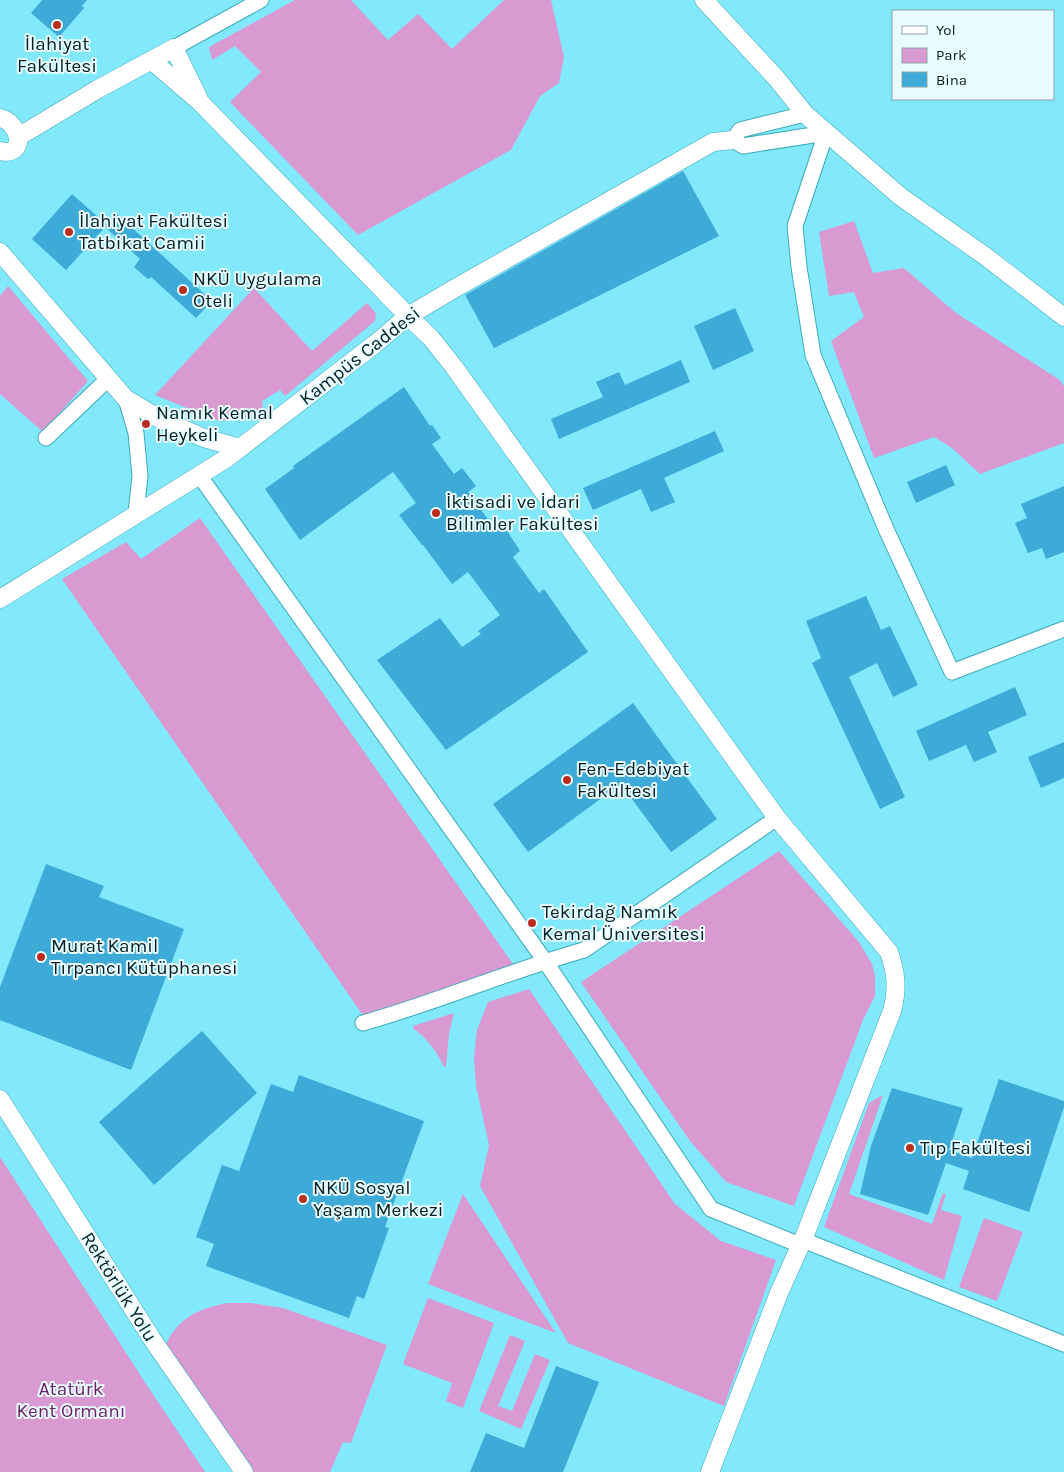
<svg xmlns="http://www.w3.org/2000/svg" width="1064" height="1472" font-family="Karla,sans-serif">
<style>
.green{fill:#d99ad2}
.building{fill:#3eaad8}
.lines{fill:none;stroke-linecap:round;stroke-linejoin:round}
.minor-casing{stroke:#3ca9ba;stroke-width:17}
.tertiary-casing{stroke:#3ca9ba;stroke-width:19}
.minor{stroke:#fff;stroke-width:15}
.tertiary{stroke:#fff;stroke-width:18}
.poi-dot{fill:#ba2d1e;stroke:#e9fcff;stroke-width:2}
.labels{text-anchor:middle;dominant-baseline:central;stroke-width:4;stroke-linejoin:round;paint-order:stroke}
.poi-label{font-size:19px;fill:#001f25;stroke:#e9fcff;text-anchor:start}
.street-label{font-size:19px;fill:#001f25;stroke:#e9fcff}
.park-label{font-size:19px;fill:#6d1a68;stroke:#e9fcff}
</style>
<rect width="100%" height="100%" fill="#81e9fb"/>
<path class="green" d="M 295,0 L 351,0 L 388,40 L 418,14 L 452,49 L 504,0 L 551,0 L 564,57 L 559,83 L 540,96 L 511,150 L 358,235 L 230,102 L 261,72 L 235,46 L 212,60 L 209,47 Z
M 854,221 L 873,273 L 904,268 L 956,313 L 1060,380 L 1064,386 L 1064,443 L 980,474 L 952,448 L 934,437 L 874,458 L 831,341 L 864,317 L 854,292 L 829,296 L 819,232 Z
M 8,286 L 88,381 L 43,432 L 0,394 L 0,296 Z
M 254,288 L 312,351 L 367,303 L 376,313 L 375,321 L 285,396 L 280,390 L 262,401 L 263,410 L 241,419 L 219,421 L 155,395 Z
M 200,518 L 513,964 L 364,1017 L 62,579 L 126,542 L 141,559 Z
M 779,851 L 859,942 L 872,964 L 875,976 L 875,996 L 863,1020 L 794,1206 L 726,1182 L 690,1141 L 581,982 Z
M 529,989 L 675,1204 L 721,1241 L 776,1260 L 724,1406 L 568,1343 L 480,1186 L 489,1145 L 476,1086 L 474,1057 L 477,1030 L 488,1002 Z
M 454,1013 L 449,1034 L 446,1066 L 444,1067 C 437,1052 428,1039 414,1029 L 413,1026 Z
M 883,1095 L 849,1194 L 932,1224 L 943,1193 L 946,1194 L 941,1210 L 962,1216 L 944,1280 L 824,1227 L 869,1103 Z
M 0,1157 L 148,1387 L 205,1472 L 0,1472 Z
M 463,1194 L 556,1333 L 428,1284 Z
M 984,1218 L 1023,1232 L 997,1301 L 959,1287 Z
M 428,1298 L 494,1323 L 463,1408 L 446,1401 L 452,1383 L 403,1364 Z
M 227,1303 L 251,1303 L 283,1308 L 387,1345 L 351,1443 L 343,1442 L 330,1472 L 250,1472 L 165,1346 C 179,1317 196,1310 227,1303 Z
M 510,1335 L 525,1341 L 498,1406 L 512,1411 L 535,1354 L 550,1360 L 521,1429 L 479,1411 Z"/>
<path class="building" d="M 42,0 L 87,0 L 82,6 L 84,8 L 59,37 L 31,13 Z
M 683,171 L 719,236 L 494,348 L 465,295 Z
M 72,194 L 107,225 L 66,270 L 32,239 Z
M 117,214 L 212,301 L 196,318 L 151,277 L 148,279 L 134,267 L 140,259 L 105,227 Z
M 735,308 L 754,351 L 713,370 L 694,326 Z
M 681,360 L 690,382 L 559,439 L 551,419 L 603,397 L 596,382 L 619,372 L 625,385 Z
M 404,387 L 430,426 L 432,425 L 441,438 L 432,444 L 454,474 L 462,468 L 476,486 L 468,492 L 495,529 L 502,523 L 520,551 L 513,557 L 539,593 L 544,589 L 588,652 L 446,750 L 377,660 L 440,618 L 462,647 L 481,634 L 478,631 L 500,615 L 468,572 L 452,584 L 423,545 L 422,545 L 399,515 L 416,503 L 393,472 L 300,540 L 265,489 L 294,468 L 293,466 Z
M 715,431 L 724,451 L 664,478 L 675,502 L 651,512 L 641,489 L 593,510 L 583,488 Z
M 946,465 L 955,485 L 916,503 L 907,482 Z
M 1064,486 L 1064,552 L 1046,559 L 1042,548 L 1028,553 L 1015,523 L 1027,518 L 1021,504 Z
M 866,596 L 881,630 L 890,626 L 918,685 L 893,697 L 877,663 L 849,677 L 905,797 L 880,809 L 812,663 L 821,658 L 806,621 Z
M 1015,687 L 1027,715 L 988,732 L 997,752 L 974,762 L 966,745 L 929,761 L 916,731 Z
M 633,703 L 717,819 L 671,852 L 621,784 L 528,852 L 493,804 Z
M 1064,742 L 1064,778 L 1041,788 L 1028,757 Z
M 46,864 L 104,886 L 99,897 L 184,929 L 131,1070 L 0,1020 L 0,987 Z
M 202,1031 L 257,1093 L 154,1185 L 99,1122 Z
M 299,1075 L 424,1121 L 385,1227 L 389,1228 L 364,1299 L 357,1296 L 349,1318 L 206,1266 L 214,1244 L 196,1237 L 222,1165 L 239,1171 L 271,1084 L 293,1092 Z
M 999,1079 L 1064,1101 L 1064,1107 L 1029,1212 L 963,1189 L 969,1171 L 946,1163 L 928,1215 L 860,1194 L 871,1146 L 892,1088 L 963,1108 L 949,1150 L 972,1158 Z
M 556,1366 L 599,1382 L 563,1472 L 470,1472 L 486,1433 L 524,1448 Z"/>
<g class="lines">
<defs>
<path id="minor" d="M 174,48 L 261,0
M 805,114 L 740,130 L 733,140 L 743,146 L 826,133 L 795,226 L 799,267 L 813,355 L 886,529 L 952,672 L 1064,629
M 126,399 L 136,433 L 140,476 L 136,513
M 46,438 L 108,379
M 199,475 L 545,961 L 711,1209 L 800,1245
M 363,1023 C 437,1002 509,971 584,950 L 777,818
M 803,1240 L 1064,1344"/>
<path id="tertiary" d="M 704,0 L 777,79 L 805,114 L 901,197 L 985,256 L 1064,317
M 151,60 L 200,102 L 408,316 L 431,338 L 454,367 L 777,818 L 889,952 C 896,972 898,989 892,1011 L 805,1235 L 779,1293 L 710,1472
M 0,118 C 20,122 28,157 0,151
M 18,137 L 98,89 L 174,48 L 198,97
M 0,252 L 126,399 L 158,418 L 204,438 L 240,448
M 0,599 L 227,458 L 375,344 L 408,316 L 452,290 L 713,142 L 733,140
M 0,1099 L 152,1339 L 244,1472"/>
</defs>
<use href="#minor" class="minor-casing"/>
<use href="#tertiary" class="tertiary-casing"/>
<use href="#minor" class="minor"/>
<use href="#tertiary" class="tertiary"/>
</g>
<g class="poi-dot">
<circle cx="57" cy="25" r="5"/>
<circle cx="69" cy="232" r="5"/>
<circle cx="183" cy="290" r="5"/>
<circle cx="146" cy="424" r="5"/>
<circle cx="436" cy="513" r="5"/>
<circle cx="567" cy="780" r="5"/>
<circle cx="532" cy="923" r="5"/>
<circle cx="41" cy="957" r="5"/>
<circle cx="910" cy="1148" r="5"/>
<circle cx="303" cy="1199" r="5"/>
</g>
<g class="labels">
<g class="poi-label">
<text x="57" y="44" text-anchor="middle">İlahiyat<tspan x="57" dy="22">Fakültesi</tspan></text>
<text x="79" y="221">İlahiyat Fakültesi<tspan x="79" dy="22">Tatbikat Camii</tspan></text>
<text x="193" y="279">NKÜ Uygulama<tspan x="193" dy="22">Oteli</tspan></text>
<text x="156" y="413">Namık Kemal<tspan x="156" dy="22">Heykeli</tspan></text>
<text x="446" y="502">İktisadi ve İdari<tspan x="446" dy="22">Bilimler Fakültesi</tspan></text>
<text x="577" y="769">Fen-Edebiyat<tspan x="577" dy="22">Fakültesi</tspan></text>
<text x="542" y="912">Tekirdağ Namık<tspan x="542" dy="22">Kemal Üniversitesi</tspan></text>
<text x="51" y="946">Murat Kamil<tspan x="51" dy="22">Tırpancı Kütüphanesi</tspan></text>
<text x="920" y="1148">Tıp Fakültesi</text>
<text x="313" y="1188">NKÜ Sosyal<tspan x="313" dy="22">Yaşam Merkezi</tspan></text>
</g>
<g class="street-label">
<text transform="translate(360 356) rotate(-38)">Kampüs Caddesi</text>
<text transform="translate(119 1287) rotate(58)">Rektörlük Yolu</text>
</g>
<g class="park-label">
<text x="71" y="1389">Atatürk<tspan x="71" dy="22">Kent Ormanı</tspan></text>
</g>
</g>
<rect x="892" y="10" width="162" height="90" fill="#e9fcff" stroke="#8ca4a8"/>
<rect x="902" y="26" width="25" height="8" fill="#ffffff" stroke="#8ca4a8"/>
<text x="936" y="35" font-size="15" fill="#001f25">Yol</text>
<rect x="902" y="48" width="25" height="15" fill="#d99ad2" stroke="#8ca4a8"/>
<text x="936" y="60" font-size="15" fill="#001f25">Park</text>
<rect x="902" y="72" width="25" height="15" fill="#3eaad8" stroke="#8ca4a8"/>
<text x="936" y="85" font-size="15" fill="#001f25">Bina</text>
</svg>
